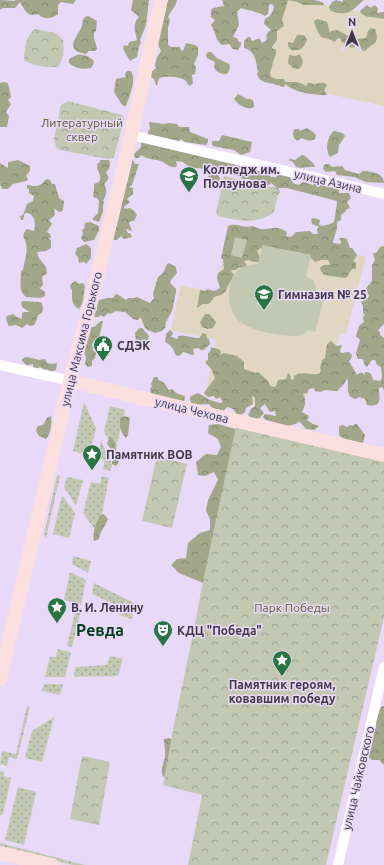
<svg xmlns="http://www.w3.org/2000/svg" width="384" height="865" font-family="Ubuntu,sans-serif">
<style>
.education{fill:#e1d6c1}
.grass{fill:url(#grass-dots)}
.forest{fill:url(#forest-crowns)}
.park{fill:url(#park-crowns)}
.pitch{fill:#c3c8b3}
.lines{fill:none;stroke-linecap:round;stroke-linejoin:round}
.street{stroke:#fff;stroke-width:10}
.secondary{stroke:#fce0df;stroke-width:14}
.labels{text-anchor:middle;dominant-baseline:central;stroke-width:3;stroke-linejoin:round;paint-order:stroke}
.park-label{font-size:12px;fill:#545c29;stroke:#e9d9f9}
.poi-label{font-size:12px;font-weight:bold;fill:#3e3844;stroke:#e9d9f9;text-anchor:start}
.street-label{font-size:12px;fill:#3e3844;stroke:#e9d9f9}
.district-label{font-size:16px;font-weight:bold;fill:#023b1a;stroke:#e9d9f9}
</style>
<defs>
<pattern id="grass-dots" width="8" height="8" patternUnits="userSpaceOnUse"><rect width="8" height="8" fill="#c3c8b3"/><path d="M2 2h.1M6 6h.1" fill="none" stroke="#a0a393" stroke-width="1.8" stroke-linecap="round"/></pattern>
<pattern id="forest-crowns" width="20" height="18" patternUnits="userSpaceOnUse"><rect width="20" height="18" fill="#a1a788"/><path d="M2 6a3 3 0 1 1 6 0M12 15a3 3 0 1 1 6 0" fill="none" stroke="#858971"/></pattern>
<pattern id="park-crowns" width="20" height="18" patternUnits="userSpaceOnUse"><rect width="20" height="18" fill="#c3c8b3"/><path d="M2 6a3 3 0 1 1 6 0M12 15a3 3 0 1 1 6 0" fill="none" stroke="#a0a393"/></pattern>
</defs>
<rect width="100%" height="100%" fill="#e9d9f9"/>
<path class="education" d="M 285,0 L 306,0 L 384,17 L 384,106 L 265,80 Z
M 231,226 L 366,257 L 346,334 L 340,333 L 337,346 L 329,344 L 319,382 L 309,380 L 301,414 L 206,391 L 216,340 L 171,330 L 181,285 L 206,291 L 207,289 L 219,292 L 222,277 L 219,276 Z"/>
<path class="grass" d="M 84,402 L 96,428 L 89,456 L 73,451 Z
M 110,406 L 125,410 L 115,453 L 104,431 Z
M 101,441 L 112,465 L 110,471 L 103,469 L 105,460 L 97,458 Z
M 57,475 L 60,476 L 46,538 L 44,535 Z
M 102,476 L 109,478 L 98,534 L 83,513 L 91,482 L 100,484 Z
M 67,477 L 83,480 L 76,506 L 64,487 Z
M 62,495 L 75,513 L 69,538 L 53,534 Z
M 73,556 L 91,561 L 88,573 L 72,564 Z
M 70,572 L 86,580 L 81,605 L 64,600 Z
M 94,583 L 134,603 L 132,619 L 119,615 L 120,607 L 92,594 Z
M 76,609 L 81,610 L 72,647 L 67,646 Z
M 58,649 L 71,652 L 65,677 L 45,677 L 50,657 L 56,657 Z
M 110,656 L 123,659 L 118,676 L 74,677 L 75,667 L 107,665 Z
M 44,684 L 63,684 L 60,695 L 42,691 Z
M 27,706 L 30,707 L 17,759 L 9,757 L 7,766 L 0,764 L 2,751 L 16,754 Z
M 54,717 L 42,762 L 25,758 L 32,731 Z
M 0,771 L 4,772 L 4,776 L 11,778 L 3,814 L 0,816 Z
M 18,787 L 36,792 L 24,845 L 5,840 Z
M 0,843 L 85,865 L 73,865 L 0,847 Z"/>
<path class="forest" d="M 0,0 L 15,1 L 15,0 L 76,0 L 73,4 L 61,2 L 58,5 L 58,14 C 52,19 44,20 38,14 C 27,18 25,10 20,2 L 15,8 L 3,8 L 0,10 Z
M 133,0 L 149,0 L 146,25 L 140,40 L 141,42 L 139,47 L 137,57 L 130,61 L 123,49 L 124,45 L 128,46 C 129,40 132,42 137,40 C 135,31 132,24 139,17 L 131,10 Z
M 165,0 L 177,0 C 176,7 171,10 168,17 L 170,20 L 168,28 L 168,45 L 171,47 L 180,47 L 181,50 L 183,51 L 186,43 L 195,45 L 198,47 L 198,55 L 194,64 L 196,67 L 195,74 L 192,75 L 193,83 L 190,86 C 188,85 187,83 186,81 C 180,76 166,76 159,78 L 157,85 L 156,85 L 154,79 L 149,76 L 150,73 L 156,68 L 155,65 L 157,57 L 161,51 L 157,42 Z
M 222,0 L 314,0 L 322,2 L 324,4 L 323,5 L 304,5 L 297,2 L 288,0 L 282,20 L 284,26 L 277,31 L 277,40 L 272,47 L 273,49 L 276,49 L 276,54 L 275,56 L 270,73 L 271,77 L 276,79 L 284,79 L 285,82 C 292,82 300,81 306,86 L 308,83 L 312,83 L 314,85 L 318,83 L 325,83 L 327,85 L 324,90 L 327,95 C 314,95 295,93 285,84 L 284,87 C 281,87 279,85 277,85 C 269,82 260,84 257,74 L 258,72 C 256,62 256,51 244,48 L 244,41 L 248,37 L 250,37 L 252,41 L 257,39 L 260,39 L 262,43 L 267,40 C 266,35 266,33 271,30 L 264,24 L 265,19 C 270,16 273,13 274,7 L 272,4 L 269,5 L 268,14 L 265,16 C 257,11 249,11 241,8 L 237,12 L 239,25 L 233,37 L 237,38 L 239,42 L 241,42 L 241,45 L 238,50 L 233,49 L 229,44 L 222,45 C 215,40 216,32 211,25 L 215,20 L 211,17 L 211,10 L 213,8 L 224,6 Z
M 336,0 L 343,2 L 343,0 L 364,0 C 352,10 349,17 331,11 L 329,7 L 332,2 Z
M 367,5 L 371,8 L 374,5 L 377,7 L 378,9 L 377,13 L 384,12 L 384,19 C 376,16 367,20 360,12 L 361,10 Z
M 88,16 L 97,21 L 96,31 L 94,33 L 94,38 L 97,48 L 96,51 L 89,51 L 86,54 C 62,50 78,37 82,26 C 83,22 82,20 85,17 Z
M 317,19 L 327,22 L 330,33 L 332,31 L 337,30 C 348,35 352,41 366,38 L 368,31 L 371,28 L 375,29 C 381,45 372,43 365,51 L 361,50 L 360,46 L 358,45 L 352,48 L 342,42 L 340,38 L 337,39 L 335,42 L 329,39 L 321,37 C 318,32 315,27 314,21 Z
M 297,35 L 302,35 L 305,36 L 307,40 C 303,49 301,51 291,50 L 288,46 L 288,42 L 293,43 Z
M 208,52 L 211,52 L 217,58 L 229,64 L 230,68 L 228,73 C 223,76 217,72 214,68 L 215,62 L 207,58 L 206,55 Z
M 300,54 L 303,62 L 301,67 L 298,69 L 293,68 L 288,63 L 289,55 L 296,56 Z
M 77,55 C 84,54 89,56 94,61 L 93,65 L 91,68 C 83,70 75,68 69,63 L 69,59 Z
M 127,71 L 131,71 C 137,80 129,97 126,106 L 123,106 C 119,101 117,96 114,92 L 116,79 L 126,77 L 125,74 Z
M 3,82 L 8,83 L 11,97 L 8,100 L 11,104 L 6,112 L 9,116 L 7,127 L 0,127 L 0,83 Z
M 238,94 L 247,99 L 250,99 L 253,100 L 254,107 C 248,111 238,105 234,99 Z
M 149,122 L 164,124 L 169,123 L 177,124 L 179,127 L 189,127 L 190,132 L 208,139 L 208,142 L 206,145 L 185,142 L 181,139 L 178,142 L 148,135 L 148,131 L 150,129 Z
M 307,128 L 312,131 L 316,135 L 315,139 C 310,142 306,140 302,138 L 297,141 C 293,137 291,133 295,129 L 299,129 L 300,131 Z
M 334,131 C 339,132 343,132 345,136 L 339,145 L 338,153 L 330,157 C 325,150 327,136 334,131 Z
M 222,135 L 252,142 L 250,152 L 241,155 L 234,150 L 213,146 L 212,144 L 212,141 L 219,141 Z
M 141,142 L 240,166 L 250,167 L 255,170 L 268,174 L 271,177 L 276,177 L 280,174 L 290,177 L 293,183 L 298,185 L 303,182 L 313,185 L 315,183 L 318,187 L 323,184 L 326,187 L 339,188 L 339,193 L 349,193 L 351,198 L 347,202 L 350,208 L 347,209 L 345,212 L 341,215 L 341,220 L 337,222 C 338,229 334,237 333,243 L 340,244 L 341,242 L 339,238 L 345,238 L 347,239 L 350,248 L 352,248 L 357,255 L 353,261 L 356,263 L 356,269 L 352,269 L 346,278 L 324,275 L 321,271 L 320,268 L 323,265 L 329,265 L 330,264 L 328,260 L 321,260 L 315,262 L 309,256 L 299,252 L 260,248 L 257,251 L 262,262 L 253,262 L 249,260 L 244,261 L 246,264 L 246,267 L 238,268 L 236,270 L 232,270 L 231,272 L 234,274 C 232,281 227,285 226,291 L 221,295 L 214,297 L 211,302 L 208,304 L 203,304 L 197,308 L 200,290 L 206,291 L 207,289 L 214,291 L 220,288 L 217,278 L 218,273 L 224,269 L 223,259 L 221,258 L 228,226 C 236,222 244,229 253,226 C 264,232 265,228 275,228 C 279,227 283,230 287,232 L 286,236 L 291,237 L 296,232 L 310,231 L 313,234 L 318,234 L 317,229 L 319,227 L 312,224 L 311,219 L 314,218 L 320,220 L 319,225 C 324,227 330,224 334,222 C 335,214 337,207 337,201 L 287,188 L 278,188 L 280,192 L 277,196 L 273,187 L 277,188 L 271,183 L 269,185 L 249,179 L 243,179 L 231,173 L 218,170 L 217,174 L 220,178 C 220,182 217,188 213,189 L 212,189 L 211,177 L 208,177 L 210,172 L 209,170 C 197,167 191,170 183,162 L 176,161 L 177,165 L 176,167 C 170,168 168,165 163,162 C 156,159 148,160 141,155 L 139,158 L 135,158 L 134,154 L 141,147 Z
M 302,155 L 305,156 L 314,164 L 315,167 C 308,166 303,169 296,167 L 293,162 L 288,160 L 291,159 L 295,160 Z
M 18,160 L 30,166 L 30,171 L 26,176 L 28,179 L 26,181 L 13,184 L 8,189 L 2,189 L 0,184 L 0,163 L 8,168 L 8,162 Z
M 100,160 L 109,160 C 111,164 110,169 106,172 C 109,178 110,179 104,184 C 108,190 106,195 103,201 L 104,202 L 103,205 L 103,212 L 99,222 L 93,220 L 93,218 L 98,213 L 99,201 L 97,198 L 93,197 L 94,190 L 94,184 L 99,182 C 102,177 99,173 97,168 L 98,165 L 96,165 L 100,162 Z
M 132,160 L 134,161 L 135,164 L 139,164 L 132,185 L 129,187 L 133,188 L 133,194 L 127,199 L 130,202 L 124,207 L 125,209 L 130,208 L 134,211 L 137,215 L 134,221 L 131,221 L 129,223 L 132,231 L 126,229 L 128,233 L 130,233 L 132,237 L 124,239 L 121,236 L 117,240 L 113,240 Z
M 326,164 L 329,164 L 332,167 L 342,166 L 345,170 L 359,174 L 363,171 C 371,171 384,173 384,183 L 366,182 L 354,177 L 337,175 L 335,171 L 326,172 L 323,169 L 324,165 Z
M 48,179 L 50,180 L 52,184 L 55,184 L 59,198 L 64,201 L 63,210 L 61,212 L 59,212 L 54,208 L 55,215 L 49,220 L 52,224 L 47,232 L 50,234 L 51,237 L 49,239 L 51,240 L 51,248 L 46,251 L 37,252 L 39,258 L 46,267 L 47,273 L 42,277 L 43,285 L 40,288 L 38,287 L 45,292 L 45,296 L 41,298 L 26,297 C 18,290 21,281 21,271 L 23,270 C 25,257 30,249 23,236 L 25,231 L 27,229 L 34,231 C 36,223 35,213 25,213 L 23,220 L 21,220 L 20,216 L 23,215 L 27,204 L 33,201 L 34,196 L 29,193 L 29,189 L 27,188 L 27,185 C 35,186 40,188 45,180 Z
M 90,222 L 99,226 L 99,230 L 94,240 L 84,242 L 81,238 L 83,234 L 82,229 L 84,229 L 85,223 Z
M 86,244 L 91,248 L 91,258 L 86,264 L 84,262 L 79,263 L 78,257 L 75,254 L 77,248 Z
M 384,246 L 384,324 L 378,330 L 380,332 L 380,335 L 384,338 L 384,390 L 382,387 L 379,388 C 379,398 383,408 367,405 L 365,399 L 359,397 L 356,399 C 346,398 348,388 348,380 L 347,379 L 344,384 L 337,391 L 324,390 L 321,392 L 315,391 L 314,388 L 309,389 L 307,394 L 304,393 L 303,395 C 307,400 305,406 302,412 L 309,416 L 307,420 L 313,424 L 319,426 L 314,430 L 306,429 L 300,422 L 298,422 L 296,424 L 287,426 L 266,420 L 263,417 L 265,414 L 276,416 L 275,411 L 270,412 L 265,404 L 260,408 L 264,413 C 258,420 258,420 250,417 L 248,415 L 251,409 L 255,406 L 255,398 L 253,396 L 252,397 L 253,404 L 246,408 L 245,412 L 239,416 L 237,416 C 235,410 233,408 227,407 L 221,414 L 212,408 L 209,404 L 191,405 L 190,398 L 191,396 L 198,393 L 210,400 L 220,403 L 223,402 L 220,397 L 217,399 L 215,398 L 214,396 L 208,397 L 204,393 L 215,378 L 212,370 L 205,362 L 208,360 L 208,353 L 210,352 L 211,347 L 218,349 L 221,351 L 220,355 L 224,353 L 237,356 L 244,362 L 244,369 L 255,373 L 258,372 L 268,381 L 270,386 L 274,387 L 276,386 L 278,380 L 286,379 L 288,373 L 290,375 L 291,380 L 294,379 L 294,376 C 303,370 311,376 319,374 L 321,370 L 320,368 L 322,360 L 325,358 L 327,344 L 331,341 L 337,346 L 342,345 L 340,351 L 341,353 L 349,352 L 352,355 L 351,359 L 349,361 L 357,375 L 361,372 L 365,375 L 365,372 L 368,372 L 371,374 L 373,380 L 380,381 L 382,378 L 381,367 L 377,365 L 375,360 L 372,360 L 367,367 L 365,366 L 363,359 L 358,359 L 356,353 L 360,340 L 356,336 L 359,326 L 364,322 L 363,317 L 365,315 L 363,313 L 363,306 L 361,302 L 367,299 L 369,296 L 366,288 L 372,281 L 372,265 L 375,260 L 373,254 L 377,252 L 380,247 Z
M 169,263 L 176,267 L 177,273 L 171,280 L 170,283 L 176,289 L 176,292 L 172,311 L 166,322 L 165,328 L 162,331 L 155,333 C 152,331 149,331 146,329 C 143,326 143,320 140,317 L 138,320 L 133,319 L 125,312 L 116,311 L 110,314 L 108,313 L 104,317 L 100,315 L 99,317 L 95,317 L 91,315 L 96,301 L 107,298 L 113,298 L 115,295 L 117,294 L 126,300 L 128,298 L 134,298 L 137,297 L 150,303 L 154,298 L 153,294 L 158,277 L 163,273 L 167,264 Z
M 75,281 L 79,284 L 83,283 L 85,286 C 83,294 85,301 79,309 C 71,305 72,298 72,290 L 70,288 L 71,284 Z
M 23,301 L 39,302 L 42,303 L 43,308 L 42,313 L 38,315 C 36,321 35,330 27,324 L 22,328 L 16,325 L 10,326 L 8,325 L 6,318 L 7,316 L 13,314 L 15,316 L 22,319 L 22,313 L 24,312 L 30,312 L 22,307 L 21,303 Z
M 205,314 L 209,314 L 216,322 C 214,330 209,330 202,327 L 200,322 Z
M 101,321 L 103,321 L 99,338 L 96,339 L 92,344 L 93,350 L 96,353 L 95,358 L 92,361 L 92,366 L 88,367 L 85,364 L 86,357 L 83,350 L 90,327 L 94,327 Z
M 139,328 L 142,328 L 149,336 L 146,346 L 143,347 L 141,343 L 136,341 L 135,333 Z
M 170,330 L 173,333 L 171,337 L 178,339 L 178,336 C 184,334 191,338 199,338 L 203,333 L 206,334 L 207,338 L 209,339 L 210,344 L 204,350 L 201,350 L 198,348 L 193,349 L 194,354 L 192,355 L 184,352 L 182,353 L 181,355 L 178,356 L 175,354 C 174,349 170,344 165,342 L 166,334 Z
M 26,357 L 32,358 L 39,360 L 45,359 L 48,364 L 50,363 L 51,364 L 57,363 L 56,370 L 51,372 L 48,370 L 43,369 L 40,367 L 38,368 L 33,368 L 33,364 L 27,365 L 22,361 L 22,359 Z
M 154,377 L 158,377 L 158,380 C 166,382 165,385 169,390 L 172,389 L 176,393 L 185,396 L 184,402 L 151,395 L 150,389 L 152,386 L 151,384 Z
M 51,416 C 52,425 51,433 46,439 L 39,436 L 36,431 L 38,426 L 43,425 L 47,418 Z
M 125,416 L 130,418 L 128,435 L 126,438 C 120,432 120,426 120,418 Z
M 218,424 L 245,432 L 208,585 L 179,573 L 171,565 L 177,559 L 186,558 L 188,543 L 200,533 L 210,530 L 210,519 L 206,511 L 208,500 L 218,480 L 214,472 L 205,476 L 198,475 L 196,462 L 206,454 L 217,455 L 221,447 L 218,439 L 208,433 L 209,425 Z
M 354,424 L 357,424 L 365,435 L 363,444 L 344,439 L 339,435 L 339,426 L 343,425 L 347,427 L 350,425 L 354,426 Z
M 110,436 C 118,443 115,452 119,462 L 116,466 L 112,464 C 113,455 113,451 107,444 Z
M 104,514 L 108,519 C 105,527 100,531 99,539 L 94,541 C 92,534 96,523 100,515 Z
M 383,706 L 384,706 L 384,765 L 379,760 L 372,760 L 367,756 L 371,749 L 374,730 L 376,728 L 375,722 L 381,707 Z
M 169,738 L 175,741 L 166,775 L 163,777 C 159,767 166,762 165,752 C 165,747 164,744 164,739 Z"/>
<path class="park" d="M 35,29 L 56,33 L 63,40 C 64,50 64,57 59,66 C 49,69 33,66 24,60 C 25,48 25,37 35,29 Z
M 68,101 L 122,115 L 124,119 L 114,157 L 112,158 L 108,159 L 60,150 L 56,147 L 54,139 L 61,105 Z
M 224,176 L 273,187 L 279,190 L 274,212 C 258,225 236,221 218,216 L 216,213 Z
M 236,426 L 384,461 L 384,617 L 326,865 L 188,865 L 202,795 L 163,785 L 172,735 L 194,629 L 203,581 Z
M 157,456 L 187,464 L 172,528 L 142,521 Z
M 82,756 L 110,762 L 99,825 L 70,819 Z"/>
<path class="pitch" d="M 235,237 L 247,240 L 242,258 L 231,255 Z
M 262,245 L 311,255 L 306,276 L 314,281 L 317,292 L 325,294 L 315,332 L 308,330 C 306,332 304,334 301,335 C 288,339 248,330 239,321 C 226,310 225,279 240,269 C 245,265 251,265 258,264 Z"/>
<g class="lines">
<path class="street" d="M 131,135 L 384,194
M 0,365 L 71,381
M 338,865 L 384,667"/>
<path class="secondary" d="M 71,381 L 250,424 L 384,455
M 0,679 L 73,368 L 90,306 L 124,166 L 161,0
M 0,853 L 52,865"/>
</g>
<defs>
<symbol id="university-pin" viewBox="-11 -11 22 30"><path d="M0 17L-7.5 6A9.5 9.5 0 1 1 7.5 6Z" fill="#297443" stroke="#e9d9f9"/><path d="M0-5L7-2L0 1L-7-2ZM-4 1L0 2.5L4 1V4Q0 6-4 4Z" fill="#fff"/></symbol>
<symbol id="school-pin" viewBox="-11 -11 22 30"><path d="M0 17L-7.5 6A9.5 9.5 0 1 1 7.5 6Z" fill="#297443" stroke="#e9d9f9"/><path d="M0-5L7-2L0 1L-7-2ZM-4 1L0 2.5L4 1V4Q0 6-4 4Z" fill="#fff"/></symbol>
<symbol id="civic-pin" viewBox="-11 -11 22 30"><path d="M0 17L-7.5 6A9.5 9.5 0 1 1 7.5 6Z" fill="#297443" stroke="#e9d9f9"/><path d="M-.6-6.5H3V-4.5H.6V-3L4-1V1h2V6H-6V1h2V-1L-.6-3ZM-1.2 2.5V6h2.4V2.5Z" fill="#fff"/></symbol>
<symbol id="sight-pin" viewBox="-11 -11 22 30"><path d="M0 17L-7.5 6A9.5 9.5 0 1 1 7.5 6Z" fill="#297443" stroke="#e9d9f9"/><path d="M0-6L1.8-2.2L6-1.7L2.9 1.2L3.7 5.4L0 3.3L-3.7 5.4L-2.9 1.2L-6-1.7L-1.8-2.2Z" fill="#fff"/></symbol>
<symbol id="theatre-pin" viewBox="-11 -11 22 30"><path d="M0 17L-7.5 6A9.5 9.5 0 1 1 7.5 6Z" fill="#297443" stroke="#e9d9f9"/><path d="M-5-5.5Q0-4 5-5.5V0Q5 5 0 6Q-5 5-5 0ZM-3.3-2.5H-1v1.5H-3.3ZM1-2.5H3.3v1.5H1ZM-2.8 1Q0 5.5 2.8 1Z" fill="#fff"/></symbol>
</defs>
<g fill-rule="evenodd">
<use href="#university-pin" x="178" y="165" width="22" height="30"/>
<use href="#school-pin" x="253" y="283" width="22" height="30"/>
<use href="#civic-pin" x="92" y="334" width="22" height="30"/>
<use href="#sight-pin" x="81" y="443" width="22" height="30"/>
<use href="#sight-pin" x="46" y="596" width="22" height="30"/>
<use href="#theatre-pin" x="152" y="619" width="22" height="30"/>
<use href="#sight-pin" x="271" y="649" width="22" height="30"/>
</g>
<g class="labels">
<g class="park-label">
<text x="82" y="122">Литературный<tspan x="82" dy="14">сквер</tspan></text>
<text x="292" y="607">Парк Победы</text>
</g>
<g class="poi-label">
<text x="203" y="169">Колледж им.<tspan x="203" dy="14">Ползунова</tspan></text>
<text x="278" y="294">Гимназия № 25</text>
<text x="117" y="345">СДЭК</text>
<text x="106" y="454">Памятник ВОВ</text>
<text x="71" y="607">В. И. Ленину</text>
<text x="177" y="630">КДЦ "Победа"</text>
<text x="282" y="684" text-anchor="middle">Памятник героям,<tspan x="282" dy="14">ковавшим победу</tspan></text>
</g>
<g class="street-label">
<text transform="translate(328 181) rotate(13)">улица Азина</text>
<text transform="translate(81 339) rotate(-76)">улица Максима Горького</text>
<text transform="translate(192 410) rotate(14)">улица Чехова</text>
<text transform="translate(358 778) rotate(-77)">улица Чайковского</text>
</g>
<g class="district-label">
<text x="100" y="630">Ревда</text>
</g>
</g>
<g transform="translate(352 32)" stroke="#e9d9f9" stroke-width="3" paint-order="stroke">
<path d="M0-3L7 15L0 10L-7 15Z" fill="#3e3844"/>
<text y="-6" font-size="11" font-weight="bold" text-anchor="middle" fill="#3e3844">N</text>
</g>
</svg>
